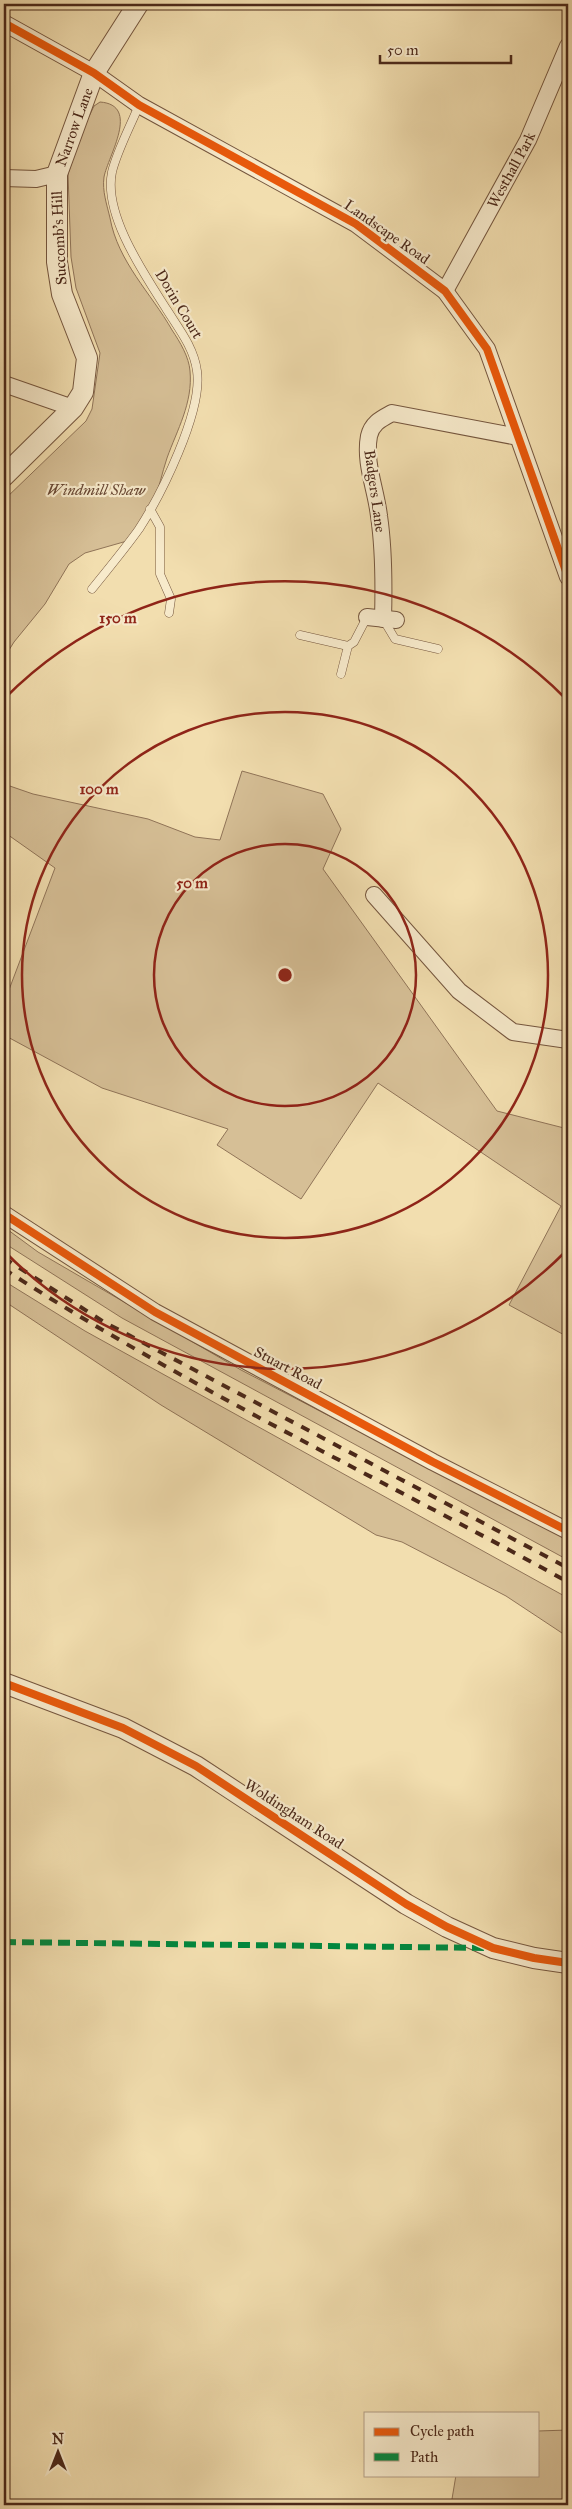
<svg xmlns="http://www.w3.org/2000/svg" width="572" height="2509" font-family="'IM FELL Great Primer',serif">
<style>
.green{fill:#d6bf96;stroke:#907458}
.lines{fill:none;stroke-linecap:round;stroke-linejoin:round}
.service-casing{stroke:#75563e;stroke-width:9}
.minor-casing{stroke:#75563e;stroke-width:18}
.tertiary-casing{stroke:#75563e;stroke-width:22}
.service{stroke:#f7eacb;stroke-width:8}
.minor{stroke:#f7eacb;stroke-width:16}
.tertiary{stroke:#f7eacb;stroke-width:20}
.rail{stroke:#4b2819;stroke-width:4;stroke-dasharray:9 9;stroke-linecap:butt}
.quiet{stroke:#00873e;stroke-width:6;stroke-dasharray:12 6;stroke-linecap:butt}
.cycleway-casing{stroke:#f7eacb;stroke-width:11}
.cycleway{stroke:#e8590c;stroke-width:8}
.ring{fill:none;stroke:#8f2418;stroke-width:2.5}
.labels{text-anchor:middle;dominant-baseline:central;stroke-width:4.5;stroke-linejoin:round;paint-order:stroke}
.street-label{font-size:15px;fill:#4b2819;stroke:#f7eacb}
.park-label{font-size:15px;font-style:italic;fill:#674632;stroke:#f7eacb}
.centre{fill:#8f2418;stroke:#f7eacb;stroke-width:2.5}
.ring-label{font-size:15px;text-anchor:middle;font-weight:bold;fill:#8f2418;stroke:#f7eacb;stroke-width:4.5;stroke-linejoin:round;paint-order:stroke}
</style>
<rect width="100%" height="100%" fill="#f2deaf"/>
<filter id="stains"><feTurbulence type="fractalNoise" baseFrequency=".004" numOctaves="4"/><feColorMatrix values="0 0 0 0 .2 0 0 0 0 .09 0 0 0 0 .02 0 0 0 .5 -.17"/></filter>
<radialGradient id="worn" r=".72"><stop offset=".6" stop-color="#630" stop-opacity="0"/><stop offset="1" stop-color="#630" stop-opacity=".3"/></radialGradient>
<path class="green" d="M 100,102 C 141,105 108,156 104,177 C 102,191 107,205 110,218 C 118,262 151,293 172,330 C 180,342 189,357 190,371 C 193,403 177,430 167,458 C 162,473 159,488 154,502 C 150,515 141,527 134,539 L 85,553 L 69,564 L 45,604 L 14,642 L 4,658 L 4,500 L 86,421 L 92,409 L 100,353 L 76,288 L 71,257 L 68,174 L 82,131 L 94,106 Z
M 242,771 L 323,794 L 341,829 L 323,869 L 497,1111 L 568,1129 L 568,1337 L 509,1305 L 561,1206 L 378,1083 L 301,1199 L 217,1145 L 228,1129 L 102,1088 L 4,1035 L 4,1003 L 55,868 L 4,832 L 4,784 L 33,794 L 148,819 L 195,837 L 220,840 Z
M 4,1227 L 38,1252 L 241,1370 L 568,1540 L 568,1560 L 122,1318 L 4,1243 Z
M 4,1281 L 85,1331 L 568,1598 L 568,1637 L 506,1596 L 402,1542 L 376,1535 L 161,1405 L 4,1301 Z
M 568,2430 L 568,2505 L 451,2505 L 456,2475 L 538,2475 L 538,2431 Z"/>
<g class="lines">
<defs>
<path id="service" d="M 150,509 L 160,527 L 160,574 L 171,599 L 169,613
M 92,589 C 108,569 124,550 139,529 C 161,495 203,411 197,371 C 194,348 179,329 167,310 C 145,275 103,215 112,172 C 117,151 131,125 139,105
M 383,619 L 395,639 L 438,649
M 300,635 L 348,646 L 354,642 L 367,617
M 341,674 L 348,646"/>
<g id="minor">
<path d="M 4,23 L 94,73 L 139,105 L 356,224 L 445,291 L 487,349 L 568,577"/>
<path d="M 4,178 L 36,179 L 57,174"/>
<path id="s1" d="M 445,291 L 528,140 L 568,46"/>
<path d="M 4,384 L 73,408"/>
<path d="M 367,617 L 396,620"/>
<path d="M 383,619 C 384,584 384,550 379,516 C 376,489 364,463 369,436 C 372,423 381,419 392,413 L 518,437"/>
<path d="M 374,895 L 459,991 L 513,1032 L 568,1040"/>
<path d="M 4,1214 L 155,1312 L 433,1462 L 568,1531"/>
</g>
<g id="tertiary">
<path id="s2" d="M 4,476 L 73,408 L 83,392 L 87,358 L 62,294 L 57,262 L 57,174 L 94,73 L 138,4"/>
<path d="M 4,1683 L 123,1728 L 196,1766 L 406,1904 L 447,1927 L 493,1948 L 534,1958 L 568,1963"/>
</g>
</defs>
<use href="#service" class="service-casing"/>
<use href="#minor" class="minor-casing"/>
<use href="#tertiary" class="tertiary-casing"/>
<use href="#service" class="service"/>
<use href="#minor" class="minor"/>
<use href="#tertiary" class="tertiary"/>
<path class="rail" d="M 4,1258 L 104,1322 L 568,1568
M 4,1269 C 184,1386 380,1478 568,1582"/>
<path class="quiet" d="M 4,1942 L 484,1948"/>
<defs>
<path id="cycleway" d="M 4,23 L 94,73 L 139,105 L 356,224 L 445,291 L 487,349 L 568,577
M 4,1214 L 155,1312 L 433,1462 L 568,1531
M 4,1683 L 123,1728 L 196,1766 L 406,1904 L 447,1927 L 493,1948 L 534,1958 L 568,1963"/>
</defs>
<use href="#cycleway" class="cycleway-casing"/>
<use href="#cycleway" class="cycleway"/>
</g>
<g class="ring">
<circle cx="285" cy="975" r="131"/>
<circle cx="285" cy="975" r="263"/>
<path d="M566 1251A394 394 0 0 1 4 1251M4 699A394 394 0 0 1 566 699"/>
</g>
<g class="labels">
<g class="street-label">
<text stroke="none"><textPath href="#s2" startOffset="389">Narrow Lane</textPath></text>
<text stroke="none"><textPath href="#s1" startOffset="138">Westhall Park</textPath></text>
<text transform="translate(387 232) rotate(35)">Landscape Road</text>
<text transform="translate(59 238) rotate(-93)">Succomb's Hill</text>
<text transform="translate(179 304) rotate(59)">Dorin Court</text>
<text transform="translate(375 491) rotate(82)">Badgers Lane</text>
<text transform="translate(288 1368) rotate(28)">Stuart Road</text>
<text transform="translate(294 1814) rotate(33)">Woldingham Road</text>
</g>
<g class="park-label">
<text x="96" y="490">Windmill Shaw</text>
</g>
</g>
<circle cx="285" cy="975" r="8" class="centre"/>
<g class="ring-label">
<text x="118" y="623">150 m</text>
<text x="99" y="794">100 m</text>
<text x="192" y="888">50 m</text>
</g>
<rect width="572" height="2509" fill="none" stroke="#f2deaf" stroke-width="20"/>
<rect x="5" y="5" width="562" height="2499" fill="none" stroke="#4b2819" stroke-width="2.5"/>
<rect x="10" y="10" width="552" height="2489" fill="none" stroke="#4b2819"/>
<rect x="364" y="2412" width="175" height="65" fill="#f7eacb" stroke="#b29c84"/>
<rect x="374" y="2428" width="25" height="8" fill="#e8590c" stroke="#b29c84"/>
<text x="410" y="2436" font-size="15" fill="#4b2819">Cycle path</text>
<rect x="374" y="2453" width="25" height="8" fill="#00873e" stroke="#b29c84"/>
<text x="410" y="2462" font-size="15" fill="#4b2819">Path</text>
<g transform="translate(58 2452)" stroke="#f7eacb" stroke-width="4" paint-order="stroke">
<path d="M0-4L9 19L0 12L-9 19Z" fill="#4b2819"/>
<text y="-8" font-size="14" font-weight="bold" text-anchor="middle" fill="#4b2819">N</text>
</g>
<path d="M380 55v8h131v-8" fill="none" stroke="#4b2819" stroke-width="2.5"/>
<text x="387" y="55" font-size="15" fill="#4b2819" stroke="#f7eacb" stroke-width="4" paint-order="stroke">50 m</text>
<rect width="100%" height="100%" filter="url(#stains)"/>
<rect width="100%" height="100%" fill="url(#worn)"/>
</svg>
